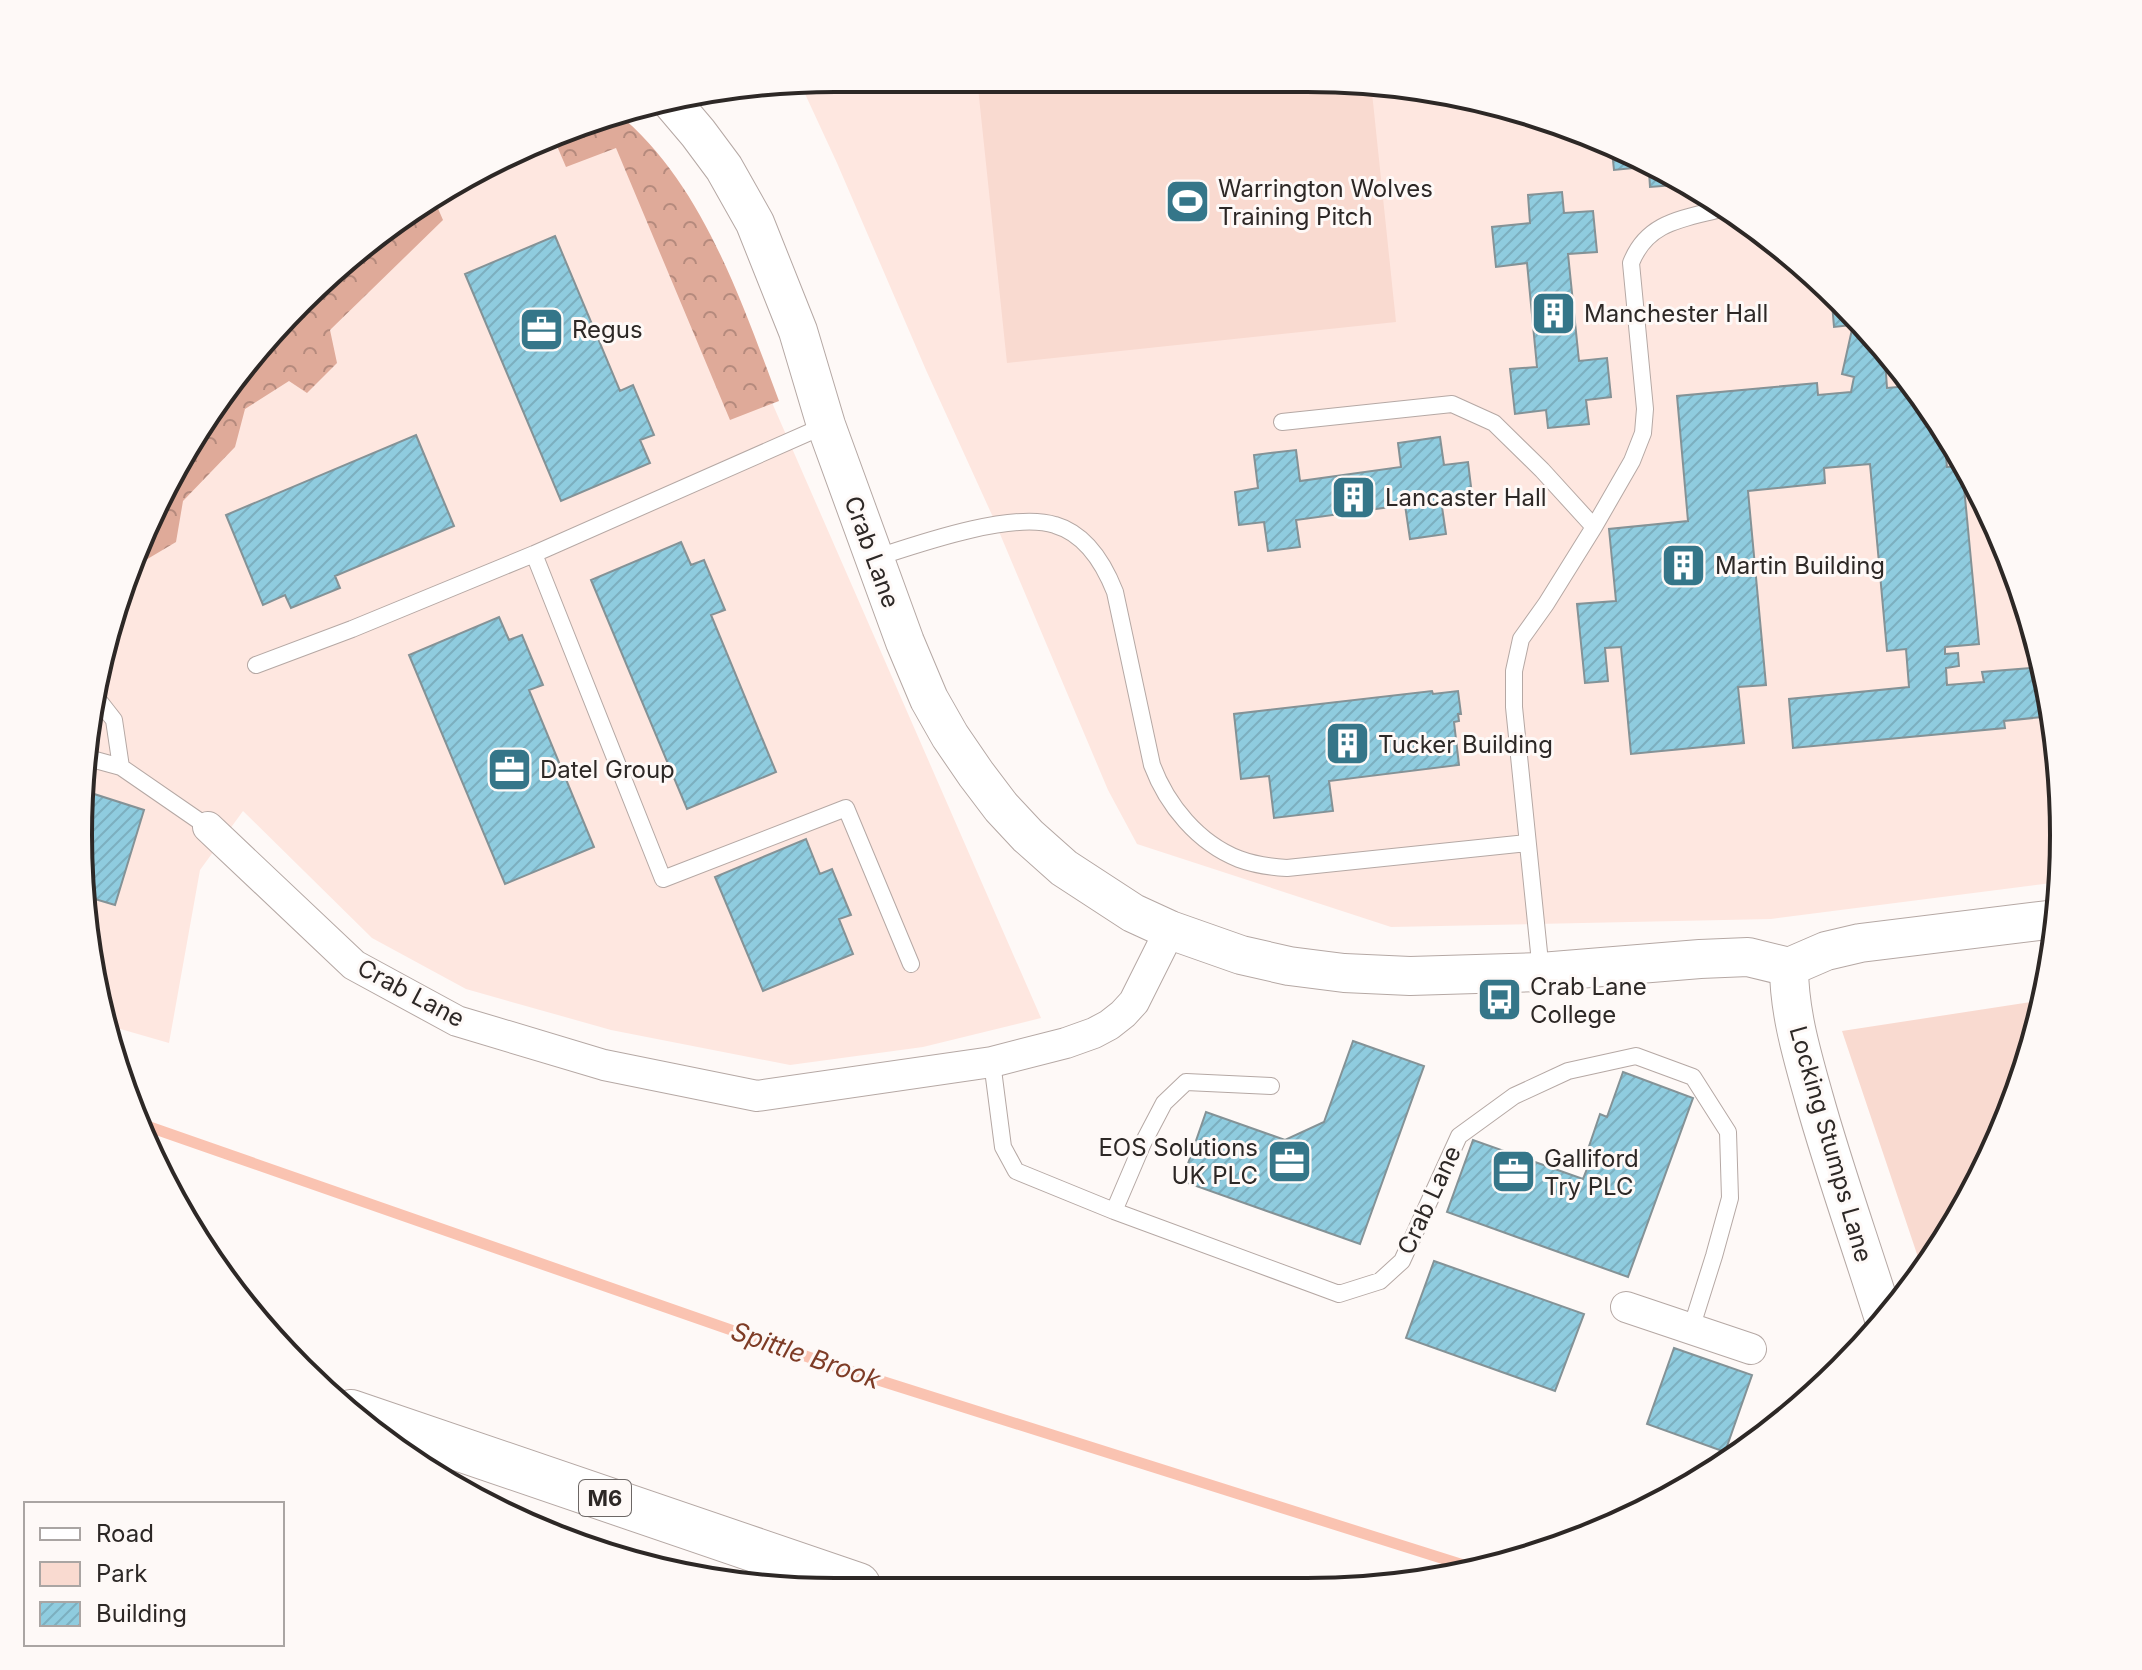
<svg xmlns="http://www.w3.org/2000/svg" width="2142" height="1670" font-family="Inter,sans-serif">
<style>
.built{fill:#fee7e0}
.forest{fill:url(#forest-crowns)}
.park{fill:#f9dad0}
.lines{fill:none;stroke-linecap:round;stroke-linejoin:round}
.stream{stroke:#fac3b1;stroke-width:11}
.building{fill:url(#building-hatch);stroke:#849296;stroke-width:2}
.service-casing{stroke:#b5a8a4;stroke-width:18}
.minor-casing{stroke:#b5a8a4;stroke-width:32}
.tertiary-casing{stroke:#b5a8a4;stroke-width:40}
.motorway-casing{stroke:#b5a8a4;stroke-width:46}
.service{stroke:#fff;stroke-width:16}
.minor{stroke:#fff;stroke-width:30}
.tertiary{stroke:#fff;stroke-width:38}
.motorway{stroke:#fff;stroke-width:44}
.labels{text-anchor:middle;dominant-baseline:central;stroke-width:6;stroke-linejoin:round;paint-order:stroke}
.shield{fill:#fef9f7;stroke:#6c6765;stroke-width:2}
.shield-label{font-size:22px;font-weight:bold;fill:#2d2826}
.poi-label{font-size:24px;fill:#2d2826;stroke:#fef9f7;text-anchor:start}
.street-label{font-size:24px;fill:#2d2826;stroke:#fef9f7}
.water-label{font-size:26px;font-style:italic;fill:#7e3c26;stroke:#fef9f7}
.rim{fill:none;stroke:#2d2826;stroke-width:4}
</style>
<defs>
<pattern id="forest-crowns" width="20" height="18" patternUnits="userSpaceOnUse" patternTransform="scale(2)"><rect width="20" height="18" fill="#dfaa99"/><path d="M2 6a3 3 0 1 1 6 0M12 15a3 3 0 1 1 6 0" fill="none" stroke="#b58a7d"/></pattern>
<pattern id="building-hatch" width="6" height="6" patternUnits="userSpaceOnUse" patternTransform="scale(2)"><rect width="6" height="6" fill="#8fccdf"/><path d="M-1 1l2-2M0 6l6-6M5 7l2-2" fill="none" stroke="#7cafbf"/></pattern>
</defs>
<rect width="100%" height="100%" fill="#fef9f7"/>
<path class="built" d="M 835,78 L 1356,80 L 1550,118 L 1767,234 L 1937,415 L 2007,546 L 2050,688 L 2064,835 L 2059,882 L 1771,919 L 1391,927 L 1137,844 L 1108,790 L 992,515 L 926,370 L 837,163 L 800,83 Z
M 608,117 L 770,398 L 1041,1018 L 923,1047 L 790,1065 L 611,1030 L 466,989 L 372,938 L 243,811 L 200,870 L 169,1043 L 110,1026 L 78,835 L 104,640 L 179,457 L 299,300 L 456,180 Z"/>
<path class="forest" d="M 617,113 C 702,181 742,303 779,401 L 730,420 L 616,148 L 566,167 L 554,139 Z
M 433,197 L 443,220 L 330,330 L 337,363 L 307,393 L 289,381 L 245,409 L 235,447 L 183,501 L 176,542 L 134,567 L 179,457 L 299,300 Z"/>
<path class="park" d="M 977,78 L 1356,80 L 1371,83 L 1396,322 L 1007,363 Z
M 2044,1000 L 2006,1125 L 1936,1256 L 1923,1272 L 1842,1031 Z"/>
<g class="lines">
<path class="stream" d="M 141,1124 L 837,1367 L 1476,1569"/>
</g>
<path class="building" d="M 1612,151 L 1643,167 L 1614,170 Z
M 1649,171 L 1675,185 L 1650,187 Z
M 1562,192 L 1564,213 L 1593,211 L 1597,252 L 1568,254 L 1579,361 L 1607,358 L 1611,397 L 1586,400 L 1589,424 L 1548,428 L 1546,410 L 1515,414 L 1510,369 L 1537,367 L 1527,263 L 1496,267 L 1492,227 L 1530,223 L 1528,195 Z
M 555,236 L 620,391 L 633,385 L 654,435 L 640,440 L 650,463 L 561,501 L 465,274 Z
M 1832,303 L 1852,325 L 1834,327 Z
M 1853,325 L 1885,359 L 1887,388 L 1909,386 L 1937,415 L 1953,446 L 1945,447 L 1947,467 L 1962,466 L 1979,644 L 1945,647 L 1945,654 L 1958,653 L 1959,666 L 1946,668 L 1947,685 L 1984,682 L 1982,672 L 2043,667 L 2050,688 L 2052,716 L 2004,721 L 2005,728 L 1793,748 L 1789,699 L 1909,687 L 1906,649 L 1887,651 L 1870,464 L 1824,468 L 1825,483 L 1748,491 L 1766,685 L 1738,687 L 1744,743 L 1631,754 L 1621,647 L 1605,648 L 1608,681 L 1585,683 L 1577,604 L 1616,601 L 1609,529 L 1688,521 L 1677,396 L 1817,383 L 1818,395 L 1851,392 L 1854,377 L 1842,374 Z
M 416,435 L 454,526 L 335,576 L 340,588 L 291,608 L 285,595 L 263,605 L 226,515 Z
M 1440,437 L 1444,465 L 1468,462 L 1473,503 L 1442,507 L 1446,534 L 1410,539 L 1405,505 L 1296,520 L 1300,547 L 1268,551 L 1264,522 L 1239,525 L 1235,492 L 1258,488 L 1254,455 L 1296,450 L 1300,481 L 1401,467 L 1398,443 Z
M 681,542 L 691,565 L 704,560 L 725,610 L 711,615 L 776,772 L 687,809 L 591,580 Z
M 499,617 L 509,640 L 522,635 L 543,685 L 529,690 L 594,847 L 505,884 L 409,655 Z
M 1432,691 L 1433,694 L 1458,691 L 1461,714 L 1458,714 L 1459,721 L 1454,722 L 1459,765 L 1329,781 L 1333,811 L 1274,818 L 1269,776 L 1241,779 L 1234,714 Z
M 85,778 L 92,780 L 88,792 L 144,810 L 115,905 L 88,897 L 78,835 Z
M 806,839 L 820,874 L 832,869 L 851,915 L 839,919 L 853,954 L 763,991 L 715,877 Z
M 1353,1041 L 1424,1066 L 1360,1244 L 1182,1181 L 1206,1112 L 1285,1140 L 1324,1122 Z
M 1623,1072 L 1693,1098 L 1628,1277 L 1447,1212 L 1473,1140 L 1583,1179 L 1588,1166 L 1583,1164 L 1600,1114 L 1607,1117 Z
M 1434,1261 L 1584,1314 L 1555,1391 L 1406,1338 Z
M 1674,1348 L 1752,1375 L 1725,1452 L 1647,1424 Z"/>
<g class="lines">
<defs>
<path id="service" d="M 1282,422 L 1452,404 L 1494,423 L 1542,470 L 1594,527
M 534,554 L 663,879 L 846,808 L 911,964
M 875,558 C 918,544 1012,511 1055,525 C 1086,534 1104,564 1115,592 L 1152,765 C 1167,805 1198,843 1239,859 C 1255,865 1270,867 1287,868 L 1527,843
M 256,665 L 352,629 L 534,554 L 826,425
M 96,697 L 114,720 L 121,767
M 88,758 L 121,767 L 208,827
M 1541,972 L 1514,707 L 1514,671 L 1521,639 L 1546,604 L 1594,527 L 1632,461 L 1643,433 L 1645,409 L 1631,263 C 1647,222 1682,219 1721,209
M 992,1062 L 1003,1147 L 1016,1171 L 1114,1211 L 1339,1294 L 1380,1281 L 1402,1261 L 1459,1136 L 1514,1096 L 1568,1071 L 1636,1056 L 1693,1077 L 1728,1132 L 1730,1198 L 1714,1256 L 1691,1329
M 1114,1211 L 1143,1143 L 1164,1103 L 1186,1082 L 1271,1086"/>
<path id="minor" d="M 208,827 L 354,965 L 457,1021 L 604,1065 L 757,1096 L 992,1062 L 1066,1043 L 1094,1033 L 1109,1025 L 1123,1014 L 1134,1002 L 1170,930
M 1626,1307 L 1751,1349"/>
<path id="tertiary" d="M 670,100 L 698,133 L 724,168 L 755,223 L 798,331 L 826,425 L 905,642 L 929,699 L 950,736 L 976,774 L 1001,807 L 1028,836 L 1064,868 L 1133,913 L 1170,930 L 1241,955 L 1289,966 L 1344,973 L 1410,976 L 1541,972 L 1700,959 L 1748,957 L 1789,967 L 1826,951 L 1860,943 L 2056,919
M 1789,967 C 1789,1012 1802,1055 1814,1098 C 1835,1173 1861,1245 1884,1319"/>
<path id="motorway" d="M 351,1412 L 858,1585"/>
</defs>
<use href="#service" class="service-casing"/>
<use href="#minor" class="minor-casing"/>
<use href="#tertiary" class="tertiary-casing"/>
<use href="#motorway" class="motorway-casing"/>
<use href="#service" class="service"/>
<use href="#minor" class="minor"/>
<use href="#tertiary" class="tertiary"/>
<use href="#motorway" class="motorway"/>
</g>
<defs>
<symbol id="stadium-square" viewBox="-11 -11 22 22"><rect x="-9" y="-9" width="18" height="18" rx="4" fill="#357689" stroke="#fef9f7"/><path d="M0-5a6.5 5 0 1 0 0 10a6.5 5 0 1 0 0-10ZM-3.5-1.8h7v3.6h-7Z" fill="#fff"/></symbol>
<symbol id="building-square" viewBox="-11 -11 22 22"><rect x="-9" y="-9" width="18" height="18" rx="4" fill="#357689" stroke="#fef9f7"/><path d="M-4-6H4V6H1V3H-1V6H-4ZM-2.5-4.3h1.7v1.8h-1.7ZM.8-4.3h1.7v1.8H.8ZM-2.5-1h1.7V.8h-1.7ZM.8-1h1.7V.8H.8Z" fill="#fff"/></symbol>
<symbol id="office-square" viewBox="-11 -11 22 22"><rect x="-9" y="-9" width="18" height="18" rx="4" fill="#357689" stroke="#fef9f7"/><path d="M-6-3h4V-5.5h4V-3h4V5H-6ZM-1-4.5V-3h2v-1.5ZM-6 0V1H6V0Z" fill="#fff"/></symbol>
<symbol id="bus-square" viewBox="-11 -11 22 22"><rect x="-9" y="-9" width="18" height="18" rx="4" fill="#357689" stroke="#fef9f7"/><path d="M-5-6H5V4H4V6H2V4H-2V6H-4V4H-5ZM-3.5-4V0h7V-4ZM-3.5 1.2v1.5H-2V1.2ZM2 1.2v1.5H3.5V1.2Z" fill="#fff"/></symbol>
</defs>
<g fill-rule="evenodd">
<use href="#stadium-square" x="1162" y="176" width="51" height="51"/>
<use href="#building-square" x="1528" y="288" width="51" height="51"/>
<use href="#office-square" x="516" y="304" width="51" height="51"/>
<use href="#building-square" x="1328" y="472" width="51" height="51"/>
<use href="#building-square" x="1658" y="540" width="51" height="51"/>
<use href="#building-square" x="1322" y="718" width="51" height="51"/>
<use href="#office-square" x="484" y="744" width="51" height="51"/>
<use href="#bus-square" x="1474" y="974" width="51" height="51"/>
<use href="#office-square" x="1264" y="1136" width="51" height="51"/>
<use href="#office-square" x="1488" y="1146" width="51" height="51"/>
</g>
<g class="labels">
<rect class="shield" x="579" y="1480" width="52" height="36" rx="6"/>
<g class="shield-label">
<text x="605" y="1498">M6</text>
</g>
<g class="poi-label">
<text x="1218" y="188">Warrington Wolves<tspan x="1218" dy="28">Training Pitch</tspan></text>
<text x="1584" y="313">Manchester Hall</text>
<text x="572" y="329">Regus</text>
<text x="1385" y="497">Lancaster Hall</text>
<text x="1715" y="565">Martin Building</text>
<text x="1378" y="744">Tucker Building</text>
<text x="540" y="769">Datel Group</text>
<text x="1530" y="986">Crab Lane<tspan x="1530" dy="28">College</tspan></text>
<text x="1258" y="1147" text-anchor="end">EOS Solutions<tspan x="1258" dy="28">UK PLC</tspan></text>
<text x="1544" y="1158">Galliford<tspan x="1544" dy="28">Try PLC</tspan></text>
</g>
<g class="street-label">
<text transform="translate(872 552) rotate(70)">Crab Lane</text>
<text transform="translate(411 993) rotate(28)">Crab Lane</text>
<text transform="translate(1831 1144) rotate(74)">Locking Stumps Lane</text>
<text transform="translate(1429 1200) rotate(-65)">Crab Lane</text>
</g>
<g class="water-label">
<text transform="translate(806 1355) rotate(19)">Spittle Brook</text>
</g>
</g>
<path d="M0 0H2142V1670H0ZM835 92H1307A743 743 0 0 1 2050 835V835A743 743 0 0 1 1307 1578H835A743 743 0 0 1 92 835V835A743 743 0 0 1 835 92Z" fill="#fef9f7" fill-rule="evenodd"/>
<path class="rim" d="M835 92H1307A743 743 0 0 1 2050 835V835A743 743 0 0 1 1307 1578H835A743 743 0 0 1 92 835V835A743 743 0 0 1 835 92Z"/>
<rect x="24" y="1502" width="260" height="144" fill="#fef9f7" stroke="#aaa5a3" stroke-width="2"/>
<rect x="40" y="1528" width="40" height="12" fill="#ffffff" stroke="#aaa5a3" stroke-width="2"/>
<text x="96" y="1542" font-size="24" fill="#2d2826">Road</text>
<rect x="40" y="1562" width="40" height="24" fill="#f9dad0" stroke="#aaa5a3" stroke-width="2"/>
<text x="96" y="1582" font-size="24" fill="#2d2826">Park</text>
<rect x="40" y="1602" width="40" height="24" fill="url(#building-hatch)" stroke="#aaa5a3" stroke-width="2"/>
<text x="96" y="1622" font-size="24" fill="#2d2826">Building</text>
</svg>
